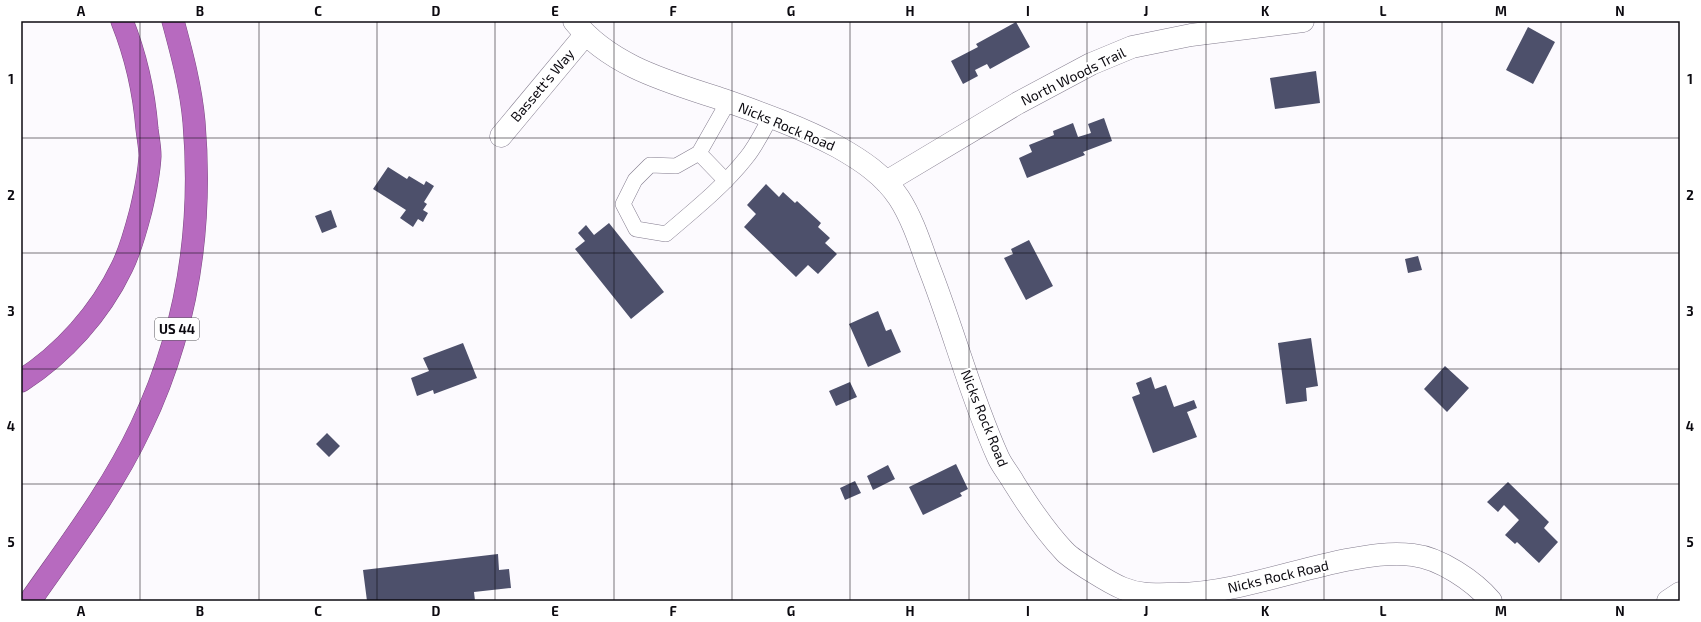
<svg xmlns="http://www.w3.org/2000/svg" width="1701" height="622" font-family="'Exo 2',sans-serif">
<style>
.building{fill:#4d506b}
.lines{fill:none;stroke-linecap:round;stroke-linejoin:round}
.service-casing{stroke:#837c8e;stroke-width:16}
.minor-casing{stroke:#837c8e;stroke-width:23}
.motorway-casing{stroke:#7b4882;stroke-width:23}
.service{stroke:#fff;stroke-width:15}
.minor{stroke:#fff;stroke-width:22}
.motorway{stroke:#b76abf;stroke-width:22}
.grid{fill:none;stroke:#0c0a10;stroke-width:1;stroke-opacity:0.55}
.labels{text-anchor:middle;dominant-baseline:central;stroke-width:4;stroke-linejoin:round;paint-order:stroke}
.shield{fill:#fff;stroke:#555458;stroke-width:1}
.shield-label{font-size:13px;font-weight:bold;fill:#0c0a10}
.street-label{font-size:14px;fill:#0c0a10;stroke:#fff}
.neatline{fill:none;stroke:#0c0a10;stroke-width:1.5}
.grid-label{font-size:13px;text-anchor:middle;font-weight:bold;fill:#0c0a10}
</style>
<rect width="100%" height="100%" fill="#fcfafe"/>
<path class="building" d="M 1016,22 L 1030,47 L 990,69 L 987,64 L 975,70 L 978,76 L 963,84 L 951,61 L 978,47 L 976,44 Z
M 1528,27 L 1555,42 L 1533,84 L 1506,70 Z
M 1316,71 L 1320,103 L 1275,109 L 1270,78 Z
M 1104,118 L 1112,141 L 1083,152 L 1085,155 L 1027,178 L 1019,158 L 1032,152 L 1029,145 L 1054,135 L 1053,131 L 1073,123 L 1078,137 L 1091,133 L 1088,124 Z
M 388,167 L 407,179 L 409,176 L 424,185 L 426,181 L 434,186 L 424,202 L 427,204 L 423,210 L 428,213 L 423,222 L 418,219 L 413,227 L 400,218 L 406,210 L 373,189 Z
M 766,184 L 779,197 L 783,192 L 795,203 L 797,201 L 821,223 L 818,227 L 830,238 L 825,243 L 837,254 L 818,274 L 808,265 L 796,277 L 744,227 L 756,214 L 747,205 Z
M 331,210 L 337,227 L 322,233 L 315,216 Z
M 609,223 L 664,292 L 631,319 L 575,249 L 585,241 L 578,233 L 586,225 L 594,235 Z
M 1029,240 L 1053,286 L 1026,300 L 1004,258 L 1013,254 L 1011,249 Z
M 1418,256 L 1422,270 L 1408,273 L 1405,259 Z
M 878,311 L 886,331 L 891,329 L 901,352 L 868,367 L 849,324 Z
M 1311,338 L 1318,386 L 1306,388 L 1307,401 L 1286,404 L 1278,343 Z
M 463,343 L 477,378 L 434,394 L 433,390 L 417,396 L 411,378 L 429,371 L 423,358 Z
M 1445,366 L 1469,388 L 1447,412 L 1424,389 Z
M 1151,377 L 1155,389 L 1166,385 L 1174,407 L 1194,400 L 1197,408 L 1187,412 L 1197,437 L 1153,453 L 1132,397 L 1140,394 L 1136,383 Z
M 850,382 L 857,397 L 836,406 L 829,391 Z
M 327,433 L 340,446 L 329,457 L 316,444 Z
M 956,464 L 968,489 L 960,493 L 962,496 L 923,515 L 909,487 Z
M 888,465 L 895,479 L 873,490 L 867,476 Z
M 855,481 L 861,493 L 845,500 L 840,488 Z
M 1508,482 L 1549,522 L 1544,528 L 1558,542 L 1539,563 L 1517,542 L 1515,544 L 1505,535 L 1519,520 L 1504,505 L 1498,512 L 1487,502 Z
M 498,554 L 499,570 L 509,569 L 511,588 L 474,592 L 475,601 L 367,601 L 363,570 Z"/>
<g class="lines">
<defs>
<path id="service" d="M 728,102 L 699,153 L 676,166 L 650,165 L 635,180 L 623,204 L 636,229 L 666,234 C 694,210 723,187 746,158 C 756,146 763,131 770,118
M 699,153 L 726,181"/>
<path id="minor" d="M 574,21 C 611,67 670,82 724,100 C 761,113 803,128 838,147 C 861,160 884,175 899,198 C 912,218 920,243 928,265 C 953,328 970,395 998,457 C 1002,466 1009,474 1014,483 C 1029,507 1045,531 1065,552 C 1074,561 1110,583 1122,588 C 1141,596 1158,594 1177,594 C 1233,593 1291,571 1346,560 C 1368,556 1390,552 1413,555 C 1440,558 1474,581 1491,601
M 501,136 L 585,35
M 886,182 L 1018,103 L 1091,64 L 1132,47 L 1191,35 L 1303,21
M 1668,601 L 1680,593"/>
<path id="motorway" d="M 21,381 C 63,354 100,313 122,267 C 131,249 136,229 141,210 C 145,193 149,174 150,156 C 150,147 148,138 147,129 C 144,92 136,56 122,21
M 30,601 C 69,545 112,489 141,427 C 187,331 203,228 194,122 C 191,88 182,54 173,21"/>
</defs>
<use href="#service" class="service-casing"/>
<use href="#minor" class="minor-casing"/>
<use href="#motorway" class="motorway-casing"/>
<use href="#service" class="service"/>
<use href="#minor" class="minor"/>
<use href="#motorway" class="motorway"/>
</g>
<path class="grid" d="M 140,21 L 140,601M 259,21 L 259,601M 377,21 L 377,601M 495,21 L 495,601M 614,21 L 614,601M 732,21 L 732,601M 850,21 L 850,601M 969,21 L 969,601M 1087,21 L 1087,601M 1206,21 L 1206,601M 1324,21 L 1324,601M 1442,21 L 1442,601M 1561,21 L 1561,601M 21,138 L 1680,138M 21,253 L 1680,253M 21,369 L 1680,369M 21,484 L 1680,484"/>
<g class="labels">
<rect class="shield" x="155" y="318" width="44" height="22" rx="3"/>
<g class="shield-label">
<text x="177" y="329">US 44</text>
</g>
<g class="street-label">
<text transform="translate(1073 76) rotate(-26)">North Woods Trail</text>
<text transform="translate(542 85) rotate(-50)">Bassett's Way</text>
<text transform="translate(787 126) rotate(23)">Nicks Rock Road</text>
<text transform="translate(985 418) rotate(68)">Nicks Rock Road</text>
<text transform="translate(1278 576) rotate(-13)">Nicks Rock Road</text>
</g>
</g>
<rect width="1701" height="622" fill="none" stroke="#ffffff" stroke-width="44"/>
<rect x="22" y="22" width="1657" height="578" class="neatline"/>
<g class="grid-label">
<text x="81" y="16">A</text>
<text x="200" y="16">B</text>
<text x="318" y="16">C</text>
<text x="436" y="16">D</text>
<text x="555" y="16">E</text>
<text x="673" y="16">F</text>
<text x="791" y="16">G</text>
<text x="910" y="16">H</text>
<text x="1028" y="16">I</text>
<text x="1146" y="16">J</text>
<text x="1265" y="16">K</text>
<text x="1383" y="16">L</text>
<text x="1501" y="16">M</text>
<text x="1620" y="16">N</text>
<text x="11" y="84">1</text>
<text x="1690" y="84">1</text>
<text x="11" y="200">2</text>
<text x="1690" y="200">2</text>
<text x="11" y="316">3</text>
<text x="1690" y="316">3</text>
<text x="11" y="431">4</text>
<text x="1690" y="431">4</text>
<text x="11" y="547">5</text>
<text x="1690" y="547">5</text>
<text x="81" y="616">A</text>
<text x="200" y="616">B</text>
<text x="318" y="616">C</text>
<text x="436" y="616">D</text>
<text x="555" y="616">E</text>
<text x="673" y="616">F</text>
<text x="791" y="616">G</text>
<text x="910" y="616">H</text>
<text x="1028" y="616">I</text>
<text x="1146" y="616">J</text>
<text x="1265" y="616">K</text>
<text x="1383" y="616">L</text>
<text x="1501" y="616">M</text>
<text x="1620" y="616">N</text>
</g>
</svg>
